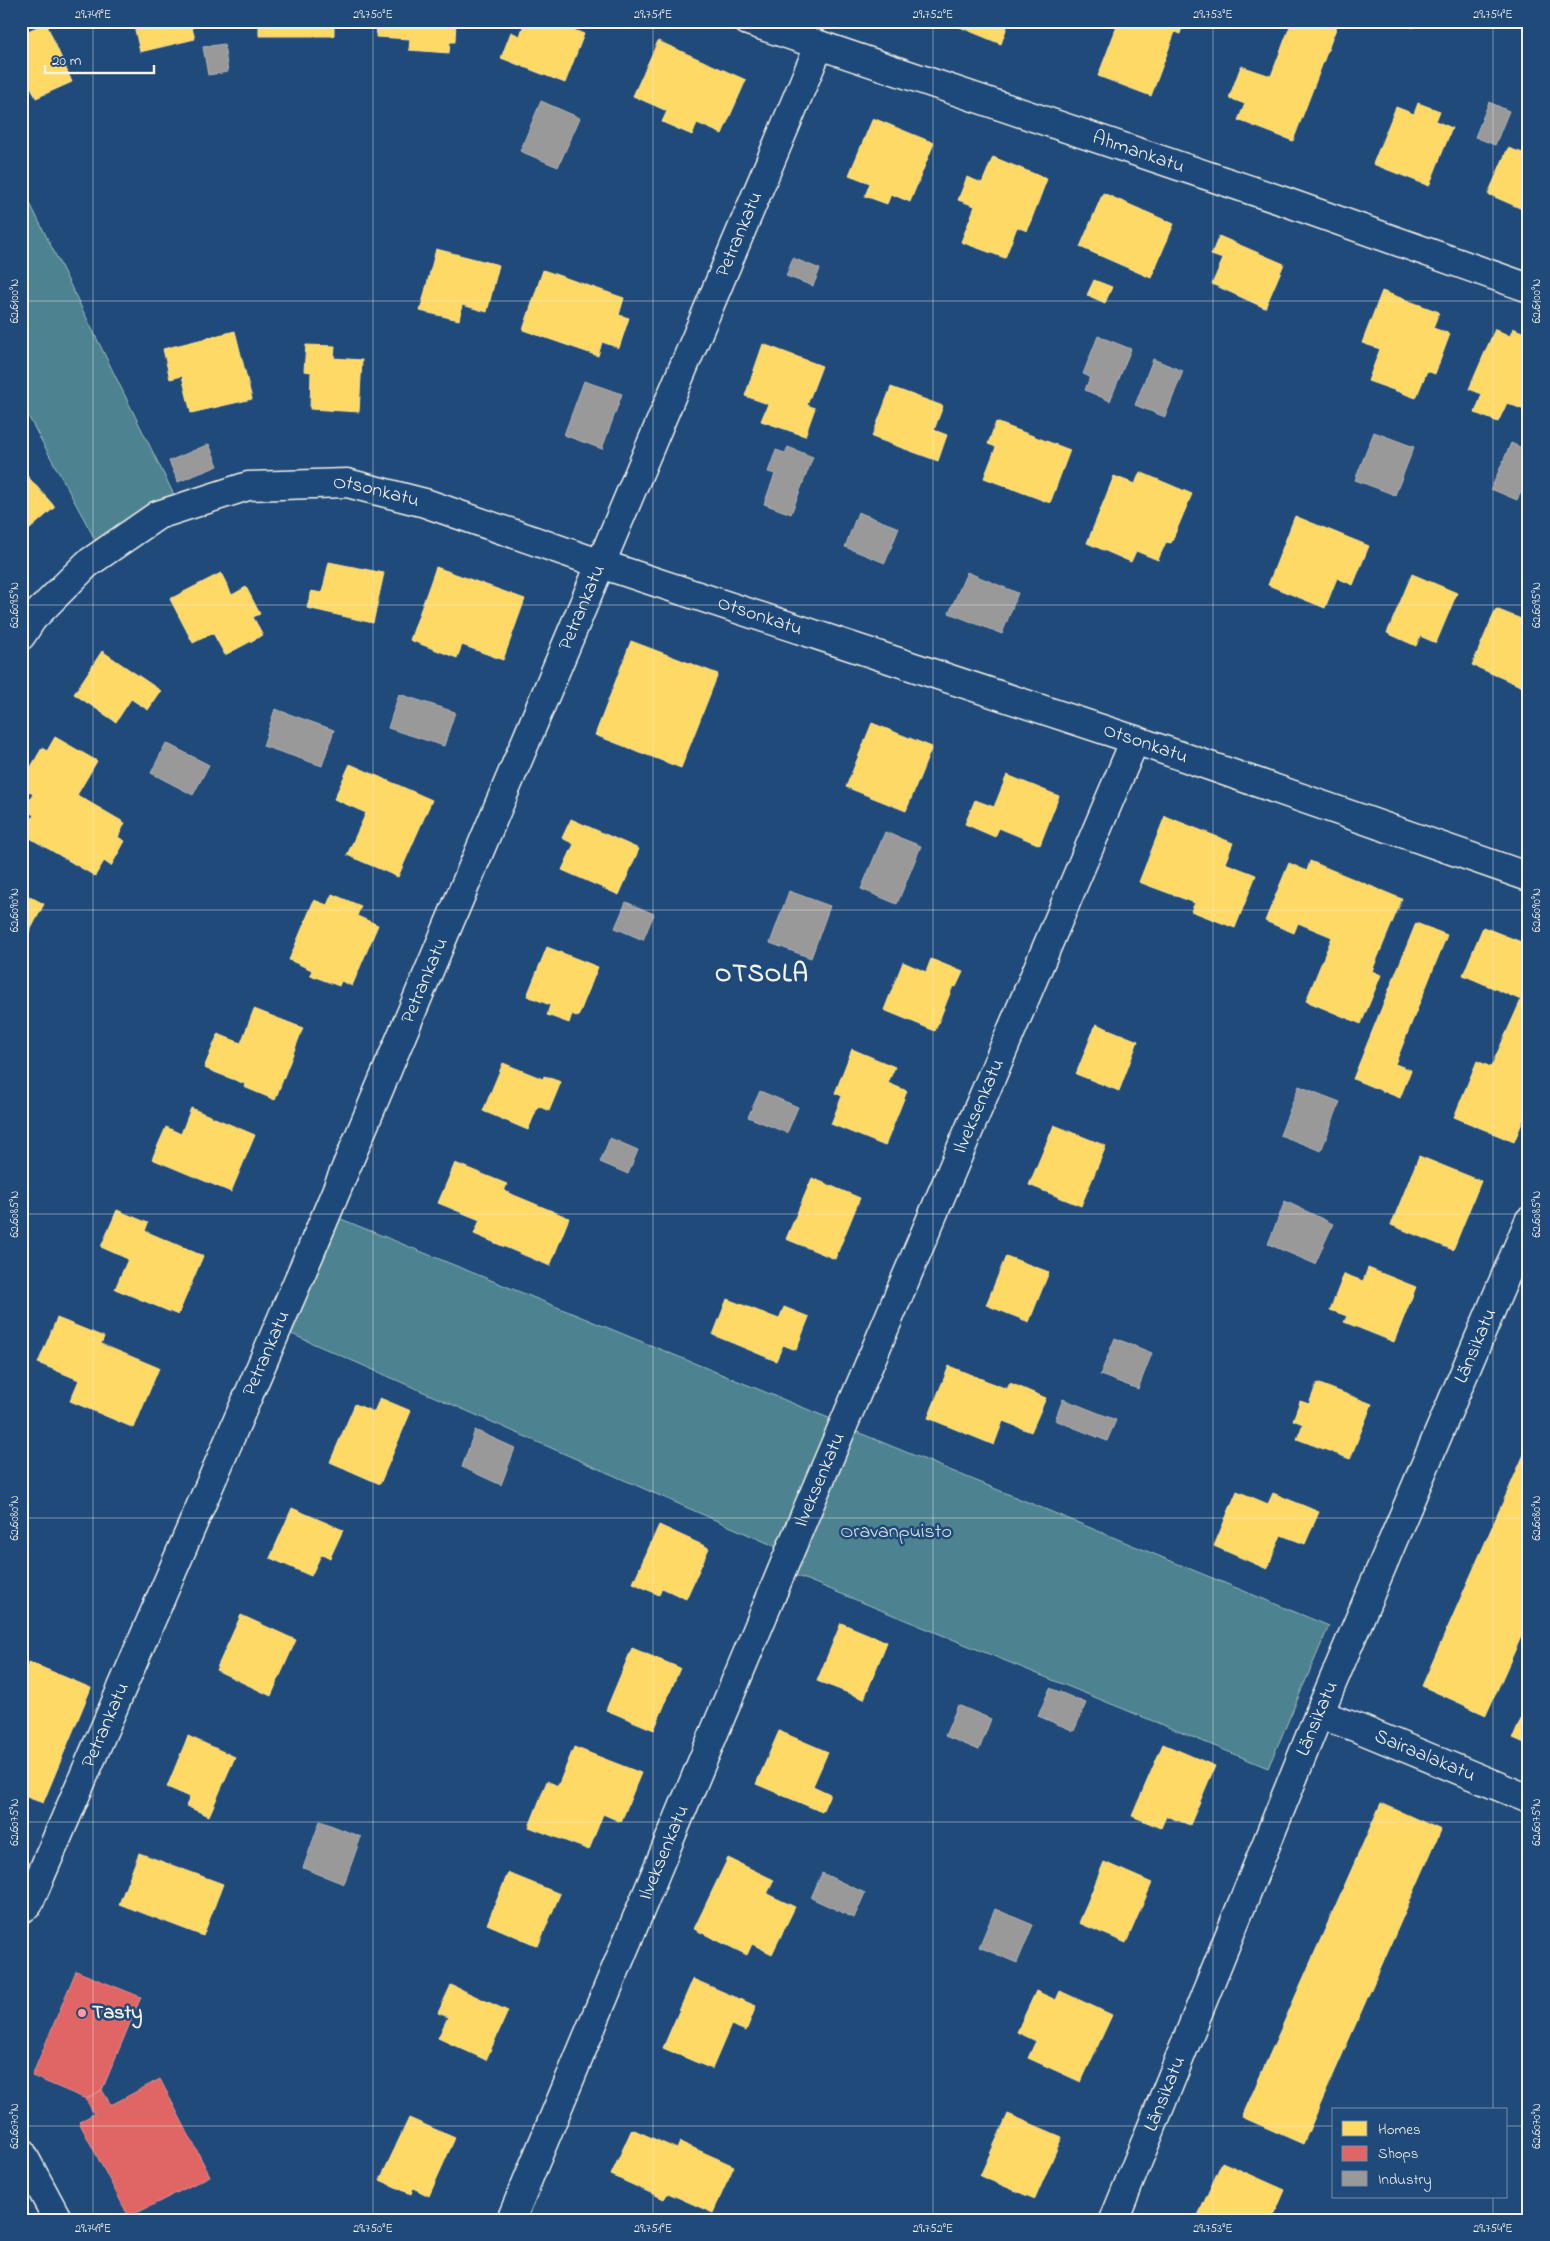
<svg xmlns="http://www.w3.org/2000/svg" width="1550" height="2241" font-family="'Indie Flower',sans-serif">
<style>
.green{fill:#4d8390;stroke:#a0babc}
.homes{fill:#ffd966;stroke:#fce08d}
.shops{fill:#e06666;stroke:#e6908d}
.industry{fill:#999;stroke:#b4b3b1}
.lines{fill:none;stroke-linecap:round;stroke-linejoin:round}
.minor-casing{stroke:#f4f1e8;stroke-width:31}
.minor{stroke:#1f4a7a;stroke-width:28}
.ticks{fill:none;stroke:#f4f1e8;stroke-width:1;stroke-opacity:0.45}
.poi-dot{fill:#ff9aa2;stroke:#1f4a7a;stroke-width:2}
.labels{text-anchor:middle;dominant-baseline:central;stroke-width:5;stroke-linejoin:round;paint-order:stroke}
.street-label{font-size:20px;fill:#f4f1e8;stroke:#1f4a7a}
.park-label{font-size:20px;fill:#dbe0db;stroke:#1f4a7a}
.poi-label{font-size:20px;font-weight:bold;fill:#f4f1e8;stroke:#1f4a7a;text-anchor:start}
.district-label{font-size:25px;font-weight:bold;letter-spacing:1px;fill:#f4f1e8;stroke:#1f4a7a}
.neatline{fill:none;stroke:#f4f1e8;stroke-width:2}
.ticks-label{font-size:12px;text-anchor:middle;fill:#f4f1e8}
</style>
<rect width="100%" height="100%" fill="#1f4a7a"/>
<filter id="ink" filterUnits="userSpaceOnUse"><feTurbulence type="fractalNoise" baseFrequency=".02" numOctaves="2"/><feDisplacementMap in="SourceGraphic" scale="10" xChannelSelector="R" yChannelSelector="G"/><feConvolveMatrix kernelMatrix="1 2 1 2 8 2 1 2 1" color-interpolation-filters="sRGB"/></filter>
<g filter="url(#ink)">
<path class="green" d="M 21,185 L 175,497 L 97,543 L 21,403 Z
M 329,1214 L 841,1423 L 788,1552 L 280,1329 Z
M 850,1429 L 1329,1626 L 1268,1768 L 790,1573 Z"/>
<path class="homes" d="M 133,21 L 190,21 L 195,39 L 140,52 Z
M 259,21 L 334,21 L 334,36 L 259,36 Z
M 377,21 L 456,21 L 455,42 L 450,42 L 449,53 L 409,50 L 410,39 L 376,37 Z
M 525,21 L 552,21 L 584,34 L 565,83 L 501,58 L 511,32 L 520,36 Z
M 945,21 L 1009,21 L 1001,44 Z
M 1119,21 L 1184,21 L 1180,34 L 1175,32 L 1151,96 L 1098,76 Z
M 1292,21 L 1324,21 L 1337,26 L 1293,141 L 1238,120 L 1245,104 L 1229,98 L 1241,66 L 1271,76 Z
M 46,23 L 72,82 L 36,98 L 31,87 L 21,91 L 21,34 Z
M 658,41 L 746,80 L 722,134 L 697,123 L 692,135 L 662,122 L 667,111 L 633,96 Z
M 1418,103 L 1440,111 L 1436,121 L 1452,128 L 1429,186 L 1373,164 L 1396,107 L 1414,114 Z
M 873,118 L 934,143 L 910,202 L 891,194 L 887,204 L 865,196 L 870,183 L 849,175 Z
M 1508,148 L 1529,155 L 1529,212 L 1488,194 Z
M 993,157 L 1047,179 L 1027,231 L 1017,227 L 1005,258 L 961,242 L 975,206 L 958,200 L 967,177 L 982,183 Z
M 1103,193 L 1174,224 L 1151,278 L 1080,247 Z
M 1219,236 L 1284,264 L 1265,308 L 1212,284 L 1223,259 L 1211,255 Z
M 436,249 L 499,265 L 487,312 L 462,305 L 459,320 L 420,311 Z
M 543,270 L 624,298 L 619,315 L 629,318 L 619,348 L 602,342 L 598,356 L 523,330 Z
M 1094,280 L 1112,287 L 1105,303 L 1087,295 Z
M 1382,291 L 1439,312 L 1433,328 L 1450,334 L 1435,374 L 1427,371 L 1416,398 L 1368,381 L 1380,349 L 1362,343 Z
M 1513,328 L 1529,335 L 1529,412 L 1507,403 L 1498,422 L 1475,413 L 1482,394 L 1469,389 L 1495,329 L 1510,336 Z
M 235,331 L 252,399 L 191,413 L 182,376 L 170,379 L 163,349 Z
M 763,344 L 822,366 L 807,405 L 815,408 L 805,436 L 761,421 L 768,404 L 745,396 Z
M 306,345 L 335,346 L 334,358 L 362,360 L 359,412 L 310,409 L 311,372 L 304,371 Z
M 891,387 L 943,406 L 934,430 L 947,435 L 938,461 L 872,437 Z
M 996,422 L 1070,450 L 1050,503 L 984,478 L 996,447 L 988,444 Z
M 21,469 L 55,507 L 21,537 Z
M 1140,472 L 1192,494 L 1171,543 L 1166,542 L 1158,560 L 1136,551 L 1131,562 L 1087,543 L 1114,476 L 1135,484 Z
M 1295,516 L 1369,546 L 1353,585 L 1337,578 L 1325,608 L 1268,585 Z
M 329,562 L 384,573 L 373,623 L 307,608 L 311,591 L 322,593 Z
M 436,567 L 525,599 L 503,660 L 462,645 L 457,658 L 410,640 Z
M 221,573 L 232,595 L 246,587 L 260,614 L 253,617 L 263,635 L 225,655 L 213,633 L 193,643 L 170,599 Z
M 1412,574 L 1457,593 L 1436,643 L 1420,636 L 1416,646 L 1387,633 Z
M 1496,609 L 1529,622 L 1529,679 L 1525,688 L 1472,665 Z
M 631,641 L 718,674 L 681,768 L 595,735 Z
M 102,651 L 161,691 L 148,710 L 131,699 L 116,722 L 74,694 Z
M 872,723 L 932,747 L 906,811 L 846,787 Z
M 55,737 L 97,761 L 77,795 L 125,823 L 118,837 L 125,841 L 111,866 L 104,861 L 95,876 L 23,834 L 34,815 L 24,810 L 33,794 L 21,787 L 21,784 L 42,748 L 47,751 Z
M 350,764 L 432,800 L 398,877 L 347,855 L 366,813 L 334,799 Z
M 1007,775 L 1059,796 L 1040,845 L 999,828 L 995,837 L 965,824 L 975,800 L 994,807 Z
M 1165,816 L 1233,843 L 1225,863 L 1256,875 L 1235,928 L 1191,911 L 1195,903 L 1139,882 Z
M 571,819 L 639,849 L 619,895 L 562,870 L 574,844 L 562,838 Z
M 1310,861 L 1402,899 L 1372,971 L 1381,975 L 1361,1024 L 1306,1001 L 1332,937 L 1298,923 L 1294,933 L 1265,921 L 1289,863 L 1307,871 Z
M 21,892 L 44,904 L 21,948 Z
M 332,894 L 361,906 L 357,916 L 378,925 L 352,986 L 341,981 L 339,986 L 310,975 L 312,970 L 289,960 L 314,900 L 327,905 Z
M 1416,923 L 1447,935 L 1395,1064 L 1411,1070 L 1400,1098 L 1353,1079 Z
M 1483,927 L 1529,945 L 1529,1106 L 1514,1142 L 1454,1117 L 1477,1061 L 1491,1067 L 1521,1000 L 1463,975 Z
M 547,947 L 598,967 L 578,1017 L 572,1014 L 569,1023 L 547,1015 L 550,1005 L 527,996 Z
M 931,959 L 963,972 L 956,987 L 953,986 L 935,1031 L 884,1010 L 903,962 L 926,972 Z
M 254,1009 L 303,1028 L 275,1100 L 244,1087 L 245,1084 L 204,1068 L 218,1034 L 241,1043 Z
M 1096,1024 L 1138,1041 L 1119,1091 L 1076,1074 Z
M 852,1049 L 895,1067 L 888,1083 L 907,1091 L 885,1146 L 831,1124 L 842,1096 L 835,1093 Z
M 503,1063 L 543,1079 L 544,1076 L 561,1082 L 549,1111 L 538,1106 L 528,1130 L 483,1111 Z
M 191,1108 L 255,1135 L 231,1192 L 152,1159 L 166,1127 L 181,1134 Z
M 1054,1125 L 1106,1146 L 1081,1206 L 1029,1185 Z
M 1419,1156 L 1481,1181 L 1453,1250 L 1391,1225 Z
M 455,1163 L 507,1184 L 504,1191 L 569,1218 L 550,1266 L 474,1234 L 480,1220 L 438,1203 Z
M 812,1178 L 860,1198 L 835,1259 L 786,1239 Z
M 117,1210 L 148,1223 L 145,1231 L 203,1256 L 178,1315 L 115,1289 L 128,1259 L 101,1247 Z
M 1006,1256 L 1049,1272 L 1029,1322 L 986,1305 Z
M 1368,1268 L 1416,1287 L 1394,1342 L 1344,1322 L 1347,1316 L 1330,1310 L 1344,1274 L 1363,1281 Z
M 727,1299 L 779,1319 L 784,1307 L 809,1317 L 796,1350 L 783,1345 L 776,1361 L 713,1335 Z
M 57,1318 L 104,1337 L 101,1344 L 159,1368 L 134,1428 L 70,1401 L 79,1380 L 38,1363 Z
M 949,1366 L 1007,1389 L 1010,1383 L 1046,1398 L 1031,1432 L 1003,1421 L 994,1445 L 928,1418 Z
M 1317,1383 L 1372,1404 L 1350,1459 L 1297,1439 L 1303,1424 L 1293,1420 L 1300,1401 L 1309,1404 Z
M 380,1398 L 411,1411 L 380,1484 L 330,1462 L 355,1404 L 374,1412 Z
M 1529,1443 L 1529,1619 L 1486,1715 L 1422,1686 Z
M 1237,1491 L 1268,1504 L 1273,1493 L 1319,1512 L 1305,1544 L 1281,1535 L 1267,1569 L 1214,1546 Z
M 292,1508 L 343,1530 L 330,1558 L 321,1555 L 311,1576 L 270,1558 Z
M 659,1525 L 709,1548 L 686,1599 L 662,1588 L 659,1595 L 633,1583 Z
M 241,1615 L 296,1640 L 271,1696 L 216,1670 Z
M 841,1623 L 887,1642 L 864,1699 L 817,1681 Z
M 632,1648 L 680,1668 L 654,1730 L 606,1710 Z
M 29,1662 L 91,1688 L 43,1803 L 21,1795 L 21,1680 Z
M 1525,1710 L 1529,1711 L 1529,1745 L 1513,1738 Z
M 779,1731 L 828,1752 L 813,1786 L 830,1794 L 822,1812 L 756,1784 Z
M 188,1736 L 235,1757 L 209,1816 L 186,1806 L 190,1797 L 167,1787 Z
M 1163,1744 L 1215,1766 L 1190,1825 L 1166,1816 L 1161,1828 L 1132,1816 Z
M 574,1747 L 641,1773 L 621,1822 L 603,1814 L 589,1850 L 529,1827 L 547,1781 L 558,1786 Z
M 1381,1803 L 1441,1830 L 1303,2144 L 1242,2117 Z
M 139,1853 L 223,1884 L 203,1936 L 119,1904 Z
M 728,1858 L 774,1880 L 767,1894 L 795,1907 L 772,1954 L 752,1944 L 747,1955 L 694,1929 Z
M 1104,1862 L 1152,1883 L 1126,1943 L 1079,1923 Z
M 508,1873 L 560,1894 L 538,1946 L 487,1924 Z
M 693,1979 L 756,2006 L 746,2031 L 731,2025 L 712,2069 L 663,2048 Z
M 451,1985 L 508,2011 L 486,2060 L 438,2038 L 448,2017 L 438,2013 Z
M 1036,1991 L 1056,2000 L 1060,1991 L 1112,2015 L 1081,2082 L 1028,2058 L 1036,2041 L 1017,2032 Z
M 1008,2114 L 1062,2137 L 1035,2199 L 980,2176 Z
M 409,2118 L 455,2138 L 429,2196 L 413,2188 L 411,2194 L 380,2180 Z
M 632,2129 L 677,2149 L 680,2142 L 734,2166 L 713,2213 L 668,2193 L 664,2199 L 611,2175 Z
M 1222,2162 L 1285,2190 L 1272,2220 L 1196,2220 Z"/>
<path class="shops" d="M 76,1971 L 141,1997 L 102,2090 L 86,2099 L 32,2076 Z
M 160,2079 L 210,2176 L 129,2217 L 79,2122 L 94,2114 L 86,2099 L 102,2090 L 111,2105 Z"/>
<path class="industry" d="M 1398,21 L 1416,21 L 1414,28 Z
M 224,44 L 228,72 L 208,75 L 203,47 Z
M 541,101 L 580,118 L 558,167 L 520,151 Z
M 1489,102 L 1509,111 L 1495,145 L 1475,137 Z
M 793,258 L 820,269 L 813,286 L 786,276 Z
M 1098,336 L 1131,349 L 1110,401 L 1085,390 L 1090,377 L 1083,374 Z
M 1153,359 L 1183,371 L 1165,417 L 1135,405 Z
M 584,381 L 622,394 L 602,449 L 564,435 Z
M 1374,432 L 1414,447 L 1395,495 L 1355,480 Z
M 1511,443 L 1529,451 L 1529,473 L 1517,500 L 1491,489 Z
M 209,444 L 218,466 L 178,482 L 169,461 Z
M 788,447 L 813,457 L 791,514 L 764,504 L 775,474 L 768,472 L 776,450 L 785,453 Z
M 858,512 L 899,528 L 885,563 L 845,547 Z
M 967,572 L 1018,593 L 1002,634 L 949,613 Z
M 399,694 L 455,712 L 444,746 L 388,728 Z
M 275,709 L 334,730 L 322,766 L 263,746 Z
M 166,743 L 209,765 L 193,795 L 151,773 Z
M 885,832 L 921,846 L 897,904 L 861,889 Z
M 789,891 L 830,906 L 811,958 L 770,943 Z
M 626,902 L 654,914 L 643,940 L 615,928 Z
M 1299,1086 L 1340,1102 L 1321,1151 L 1280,1135 Z
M 760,1091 L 798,1107 L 787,1133 L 748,1117 Z
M 610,1138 L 638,1150 L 628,1174 L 600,1162 Z
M 1285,1201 L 1333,1224 L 1315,1264 L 1268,1244 Z
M 1115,1338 L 1152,1353 L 1138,1389 L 1100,1375 Z
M 1063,1399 L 1116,1420 L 1107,1441 L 1055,1420 Z
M 475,1430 L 515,1448 L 501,1485 L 462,1467 Z
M 1050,1688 L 1086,1703 L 1074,1731 L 1038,1716 Z
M 958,1705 L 991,1719 L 979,1750 L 945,1736 Z
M 320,1821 L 361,1837 L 344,1884 L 303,1868 Z
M 822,1873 L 865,1893 L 854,1918 L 811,1898 Z
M 995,1909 L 1033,1925 L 1017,1963 L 979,1947 Z"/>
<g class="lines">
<defs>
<g id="minor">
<path id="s1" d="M 748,21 L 1286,202 L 1529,288"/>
<path id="s2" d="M 21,636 L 33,618 L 87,564 L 158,515 L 248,486 L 347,483 L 425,503 L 601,564 L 1135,740 L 1529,877"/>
<path id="s3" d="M 1319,1714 L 1355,1727 L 1529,1799"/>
<path id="s4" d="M 21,1909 L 28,1905 L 310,1253 L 819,46"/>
<path d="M 21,2151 L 58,2220"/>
<path id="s5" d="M 511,2220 L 805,1515 L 1135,740"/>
<path id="s6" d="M 1114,2220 L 1319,1714 L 1529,1221"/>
</g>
</defs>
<use href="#minor" class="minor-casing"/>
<use href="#minor" class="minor"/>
</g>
</g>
<path class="ticks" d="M 93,21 L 93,2220M 373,21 L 373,2220M 653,21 L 653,2220M 933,21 L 933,2220M 1213,21 L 1213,2220M 1493,21 L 1493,2110M 21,301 L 1529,301M 21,605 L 1529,605M 21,910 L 1529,910M 21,1214 L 1529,1214M 21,1518 L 1529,1518M 21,1822 L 1529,1822M 21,2126 L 1334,2126M 1506,2126 L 1529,2126M 1493,2197 L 1493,2220"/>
<circle class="poi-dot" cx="82" cy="2013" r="5"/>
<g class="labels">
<g class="street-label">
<text stroke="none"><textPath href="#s1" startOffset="412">Ahmankatu</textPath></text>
<text stroke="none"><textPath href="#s4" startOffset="1824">Petrankatu</textPath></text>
<text stroke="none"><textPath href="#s2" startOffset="408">Otsonkatu</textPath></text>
<text stroke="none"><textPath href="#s4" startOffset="1419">Petrankatu</textPath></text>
<text stroke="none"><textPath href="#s2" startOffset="812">Otsonkatu</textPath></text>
<text stroke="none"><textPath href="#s2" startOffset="1218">Otsonkatu</textPath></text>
<text stroke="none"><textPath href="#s4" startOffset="1014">Petrankatu</textPath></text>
<text stroke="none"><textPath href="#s5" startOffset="1208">Ilveksenkatu</textPath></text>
<text stroke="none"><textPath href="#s6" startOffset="946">Länsikatu</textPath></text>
<text stroke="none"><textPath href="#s4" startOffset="609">Petrankatu</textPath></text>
<text stroke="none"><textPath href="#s5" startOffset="802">Ilveksenkatu</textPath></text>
<text stroke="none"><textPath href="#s6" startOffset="541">Länsikatu</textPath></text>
<text stroke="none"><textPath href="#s4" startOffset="204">Petrankatu</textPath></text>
<text stroke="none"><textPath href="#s3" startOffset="114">Sairaalakatu</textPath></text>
<text stroke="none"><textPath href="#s5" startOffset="398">Ilveksenkatu</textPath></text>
<text stroke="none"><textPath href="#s6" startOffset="136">Länsikatu</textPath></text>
</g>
<g class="park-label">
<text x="896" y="1532">Oravanpuisto</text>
</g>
<g class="poi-label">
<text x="92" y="2013">Tasty</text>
</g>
<g class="district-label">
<text x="762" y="975">OTSOLA</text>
</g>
</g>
<rect width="1550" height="2241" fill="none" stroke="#1f4a7a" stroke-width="55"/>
<rect x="1332" y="2108" width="175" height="90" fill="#1f4a7a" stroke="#748da6"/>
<rect x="1342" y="2121" width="25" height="15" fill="#ffd966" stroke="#748da6"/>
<text x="1378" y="2134" font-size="15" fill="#f4f1e8">Homes</text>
<rect x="1342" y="2146" width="25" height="15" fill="#e06666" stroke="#748da6"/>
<text x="1378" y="2158" font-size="15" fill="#f4f1e8">Shops</text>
<rect x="1342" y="2171" width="25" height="15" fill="#999999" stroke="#748da6"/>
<text x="1378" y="2184" font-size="15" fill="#f4f1e8">Industry</text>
<path d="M45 65v8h109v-8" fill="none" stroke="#f4f1e8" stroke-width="2.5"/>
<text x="52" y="65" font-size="15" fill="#f4f1e8" stroke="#1f4a7a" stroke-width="4" paint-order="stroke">20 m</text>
<rect x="28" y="28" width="1494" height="2186" class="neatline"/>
<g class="ticks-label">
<text x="93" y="18">29.749°E</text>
<text x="373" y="18">29.750°E</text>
<text x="653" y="18">29.751°E</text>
<text x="933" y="18">29.752°E</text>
<text x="1213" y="18">29.753°E</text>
<text x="1493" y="18">29.754°E</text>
<text transform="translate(14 301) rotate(-90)" y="4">62.6100°N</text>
<text transform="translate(1536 301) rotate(-90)" y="4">62.6100°N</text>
<text transform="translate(14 605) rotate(-90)" y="4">62.6095°N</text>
<text transform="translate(1536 605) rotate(-90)" y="4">62.6095°N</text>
<text transform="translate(14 910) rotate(-90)" y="4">62.6090°N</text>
<text transform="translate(1536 910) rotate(-90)" y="4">62.6090°N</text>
<text transform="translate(14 1214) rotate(-90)" y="4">62.6085°N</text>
<text transform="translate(1536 1214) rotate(-90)" y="4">62.6085°N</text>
<text transform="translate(14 1518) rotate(-90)" y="4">62.6080°N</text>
<text transform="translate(1536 1518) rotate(-90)" y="4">62.6080°N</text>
<text transform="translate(14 1822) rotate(-90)" y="4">62.6075°N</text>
<text transform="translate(1536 1822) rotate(-90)" y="4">62.6075°N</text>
<text transform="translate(14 2126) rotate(-90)" y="4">62.6070°N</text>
<text transform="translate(1536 2126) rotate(-90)" y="4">62.6070°N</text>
<text x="93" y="2232">29.749°E</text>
<text x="373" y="2232">29.750°E</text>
<text x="653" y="2232">29.751°E</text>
<text x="933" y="2232">29.752°E</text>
<text x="1213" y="2232">29.753°E</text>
<text x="1493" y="2232">29.754°E</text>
</g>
</svg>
